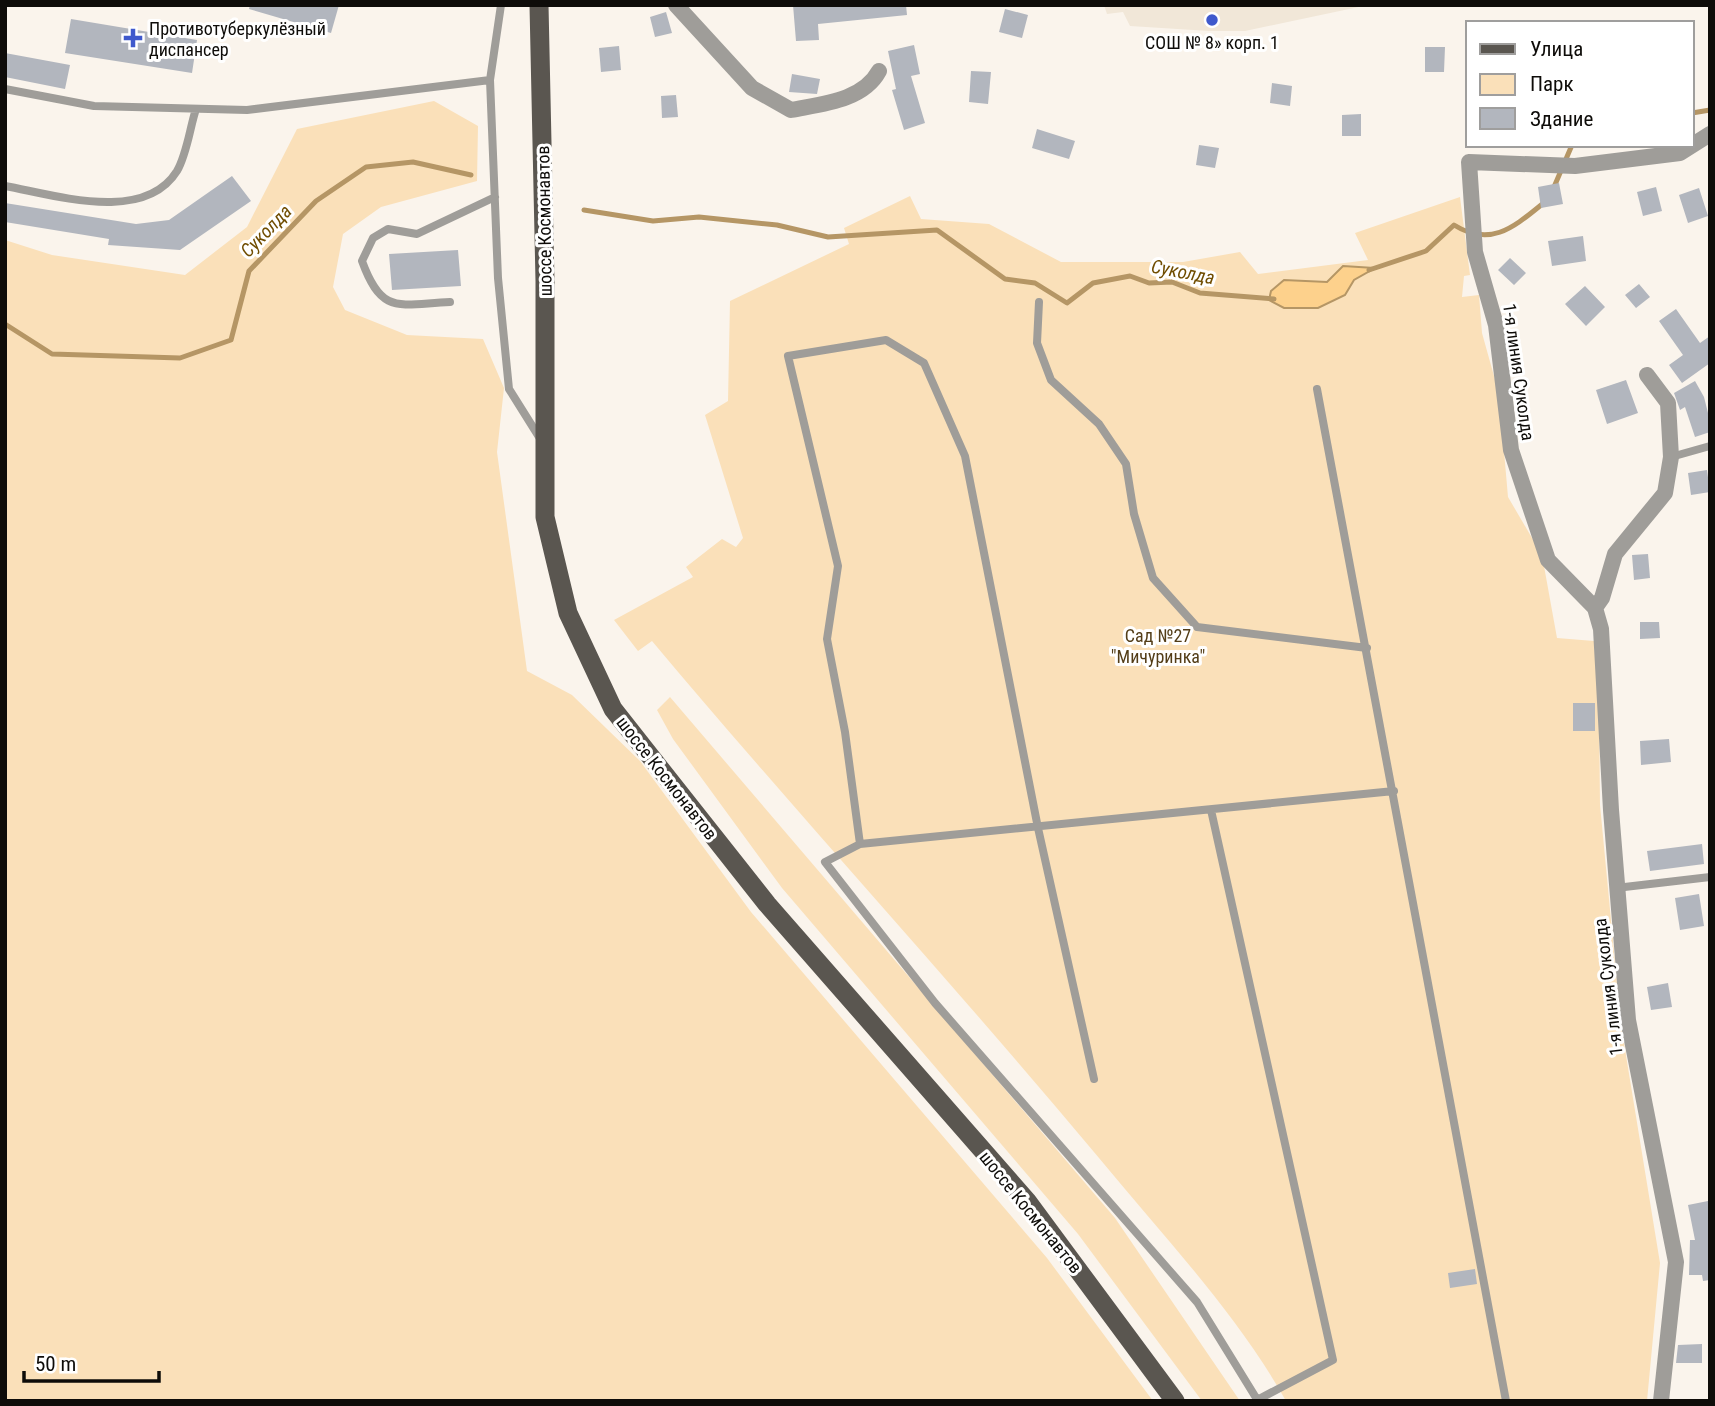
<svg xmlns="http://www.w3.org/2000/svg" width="1715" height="1406" font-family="'Roboto Condensed',sans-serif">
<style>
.built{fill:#f1e7d8}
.green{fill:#fae0b9}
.water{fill:#fdd18c;stroke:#b59665;stroke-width:2}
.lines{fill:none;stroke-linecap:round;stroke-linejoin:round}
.stream{stroke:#b59665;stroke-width:5}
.building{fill:#b2b6be}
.service{stroke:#9f9d99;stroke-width:8}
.minor{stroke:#9f9d99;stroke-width:16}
.primary{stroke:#5a5650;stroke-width:19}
.poi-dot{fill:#3f59cc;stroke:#fff;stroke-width:2.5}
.labels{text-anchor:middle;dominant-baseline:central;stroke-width:6;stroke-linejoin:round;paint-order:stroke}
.poi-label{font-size:18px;fill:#0e0c09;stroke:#fff;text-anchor:start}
.street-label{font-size:18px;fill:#0e0c09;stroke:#fff}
.park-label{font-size:18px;fill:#533d17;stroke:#fff}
.water-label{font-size:19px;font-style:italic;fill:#704d01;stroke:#fff}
</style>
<rect width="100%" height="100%" fill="#faf4ec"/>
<path class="built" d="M 1104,5 L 1368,5 L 1245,31 L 1209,31 L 1130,26 L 1123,12 L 1107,14 Z"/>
<path class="green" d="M 434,101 L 478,126 L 477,181 L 381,207 L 343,234 L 333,287 L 345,310 L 407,335 L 483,339 L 504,388 L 497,452 L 527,671 L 572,695 L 640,761 L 751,912 L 1047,1258 L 1153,1401 L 5,1401 L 5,240 L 52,255 L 185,275 L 247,227 L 297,129 Z
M 910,196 L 921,219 L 989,224 L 1061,262 L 1183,262 L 1240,252 L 1258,274 L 1368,260 L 1355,233 L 1460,197 L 1470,275 L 1464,276 L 1462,297 L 1479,295 L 1482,333 L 1499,394 L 1508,497 L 1542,555 L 1557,638 L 1594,641 L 1599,708 L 1600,805 L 1621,1025 L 1660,1263 L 1647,1401 L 1286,1401 C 1236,1312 1163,1236 1099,1158 C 953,983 798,815 652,641 L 638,651 L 614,620 L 693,577 L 686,567 L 722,539 L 736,547 L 743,538 L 705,415 L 728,401 L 730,301 L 849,244 L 844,228 Z
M 670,697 L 1115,1218 L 1240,1401 L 1202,1401 L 1078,1234 L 782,888 L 673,739 L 657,710 Z"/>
<path class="water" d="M 1343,266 L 1375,268 L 1354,280 L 1345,295 L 1318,308 L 1284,308 L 1269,300 L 1271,291 L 1284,280 L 1327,282 Z"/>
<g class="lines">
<path class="stream" d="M 1692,113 L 1710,110
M 1554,187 L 1572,145
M 584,210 L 653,221 L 699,217 L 777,225 L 828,237 L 937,230 L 1005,279 L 1035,283 L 1067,303 L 1093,283 L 1130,276 L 1149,283 L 1172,282 L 1200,293 L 1274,299
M 1369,270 L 1426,251 L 1454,225 C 1492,249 1516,225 1546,201
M 5,324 L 52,354 L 180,358 L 231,340 L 249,271 L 316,201 L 366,167 L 413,162 L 471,175"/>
</g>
<path class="building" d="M 250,5 L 339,5 L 331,33 L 249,9 Z
M 793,5 L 906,5 L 907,15 L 818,24 L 819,40 L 796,41 Z
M 1005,9 L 1028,15 L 1022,38 L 999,32 Z
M 666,12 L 672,33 L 655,37 L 650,17 Z
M 71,19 L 197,40 L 192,73 L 65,53 Z
M 914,45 L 920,74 L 911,76 L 925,123 L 904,130 L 892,90 L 896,89 L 888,51 Z
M 619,46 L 621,70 L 601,72 L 599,48 Z
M 1425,47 L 1445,47 L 1444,72 L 1425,72 Z
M 5,53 L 70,65 L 65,89 L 5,77 Z
M 971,71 L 991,72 L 988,104 L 969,102 Z
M 792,74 L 820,79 L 817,94 L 789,92 Z
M 1272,83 L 1292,86 L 1290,106 L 1270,103 Z
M 676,95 L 678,117 L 662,118 L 661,96 Z
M 1361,114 L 1361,136 L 1342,136 L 1342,115 Z
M 1037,129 L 1075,141 L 1069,159 L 1032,148 Z
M 1199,145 L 1219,148 L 1215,168 L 1196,165 Z
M 232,176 L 251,201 L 180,250 L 108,245 L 109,239 L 5,222 L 5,203 L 136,224 L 169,220 Z
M 1559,183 L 1563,204 L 1541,208 L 1538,187 Z
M 1656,187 L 1662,211 L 1643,216 L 1637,192 Z
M 1699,188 L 1708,216 L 1688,223 L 1679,195 Z
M 1583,236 L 1586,261 L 1552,266 L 1548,241 Z
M 458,250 L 461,286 L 392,290 L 389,254 Z
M 1510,258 L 1526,273 L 1514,285 L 1498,270 Z
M 1639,284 L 1650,297 L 1636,308 L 1625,295 Z
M 1585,286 L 1605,307 L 1586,326 L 1565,304 Z
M 1676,309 L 1700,343 L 1710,336 L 1710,363 L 1682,383 L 1669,365 L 1683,355 L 1659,321 Z
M 1626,380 L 1638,413 L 1607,424 L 1596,390 Z
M 1695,381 L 1704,397 L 1710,421 L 1710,432 L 1695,437 L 1685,407 L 1680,410 L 1674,393 Z
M 1707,470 L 1710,492 L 1691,495 L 1688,473 Z
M 1648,554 L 1650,578 L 1634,580 L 1632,555 Z
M 1640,622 L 1659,622 L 1660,638 L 1640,639 Z
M 1573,703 L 1595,703 L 1595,731 L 1573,731 Z
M 1669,739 L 1671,762 L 1641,765 L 1640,741 Z
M 1702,844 L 1704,864 L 1650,871 L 1647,851 Z
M 1699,894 L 1704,926 L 1680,930 L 1675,898 Z
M 1668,983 L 1672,1007 L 1651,1010 L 1647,987 Z
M 1708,1201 L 1710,1280 L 1703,1281 L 1702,1275 L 1689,1275 L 1690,1240 L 1695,1240 L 1688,1205 Z
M 1475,1269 L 1477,1284 L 1450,1288 L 1448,1273 Z
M 1702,1344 L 1702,1363 L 1676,1363 L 1678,1345 Z"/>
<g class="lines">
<path class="service" d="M 501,5 L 490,80 L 498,278 L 509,389 L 541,440
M 5,89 L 94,106 L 247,110 L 490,80
M 5,186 C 55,195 144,224 177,171 C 187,154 190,127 196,109
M 450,302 C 399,304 382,316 362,261 L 373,238 L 388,229 L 417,234 L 495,197
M 1039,302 L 1037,343 L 1051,380 L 1099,424 L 1126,464 L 1134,514 L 1153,578 L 1197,627 L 1367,648
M 1317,389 L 1506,1401
M 1671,457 L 1710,446
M 1211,810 L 1333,1360 L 1257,1400
M 860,844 L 845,732 L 827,639 L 838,566 L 788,356 L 886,340 L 924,363 L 965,456 L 1038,828 L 1094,1079
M 1616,888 L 1710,877
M 1258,1401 L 1197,1302 L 935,1003 L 825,862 L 860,844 L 1394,791"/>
<path class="minor" d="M 676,5 L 752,88 L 791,110 C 821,104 863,101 879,71
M 1595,608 L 1602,598 L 1615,554 L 1665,493 L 1671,457 L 1668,403 L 1647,375
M 1661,1401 L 1676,1262 L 1628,1020 L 1611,810 L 1601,629 L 1595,608 L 1548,560 L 1511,450 L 1496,325 L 1475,252 L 1469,162 L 1575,166 L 1680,153 L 1710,134"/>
<path class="primary" d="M 539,5 L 545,281 L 545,517 L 568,613 L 613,709 L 767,904 L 1027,1201 L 1175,1401"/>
</g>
<g class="poi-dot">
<circle cx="1212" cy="20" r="7"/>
<path d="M129.5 27.5h7v7h7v7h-7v7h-7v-7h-7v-7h7z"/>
</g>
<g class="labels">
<g class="poi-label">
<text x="149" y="28">Противотуберкулёзный<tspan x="149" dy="21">диспансер</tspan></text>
<text x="1212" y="42" text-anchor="middle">СОШ № 8» корп. 1</text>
</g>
<g class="street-label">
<text transform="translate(544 221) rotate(-91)">шоссе Космонавтов</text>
<text transform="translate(1519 372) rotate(82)">1-я линия Суколда</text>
<text transform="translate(667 778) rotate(52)">шоссе Космонавтов</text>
<text transform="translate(1608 987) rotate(-97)">1-я линия Суколда</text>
<text transform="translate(1031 1212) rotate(51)">шоссе Космонавтов</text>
</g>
<g class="park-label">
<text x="1158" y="635">Сад №27<tspan x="1158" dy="21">"Мичуринка"</tspan></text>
</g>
<g class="water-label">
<text transform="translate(266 231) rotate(-46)">Суколда</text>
<text transform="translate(1183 272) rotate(11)">Суколда</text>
</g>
</g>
<rect width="1715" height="1406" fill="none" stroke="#0e0c09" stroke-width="14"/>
<rect x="1466" y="21" width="228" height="126" fill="#ffffff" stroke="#9f9e9d" stroke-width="2"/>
<rect x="1480" y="44" width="35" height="10" fill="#5a5650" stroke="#9f9e9d" stroke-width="2"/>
<text x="1530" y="56" font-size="21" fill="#0e0c09">Улица</text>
<rect x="1480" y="74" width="35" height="21" fill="#fae0b9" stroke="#9f9e9d" stroke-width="2"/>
<text x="1530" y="91" font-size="21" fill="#0e0c09">Парк</text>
<rect x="1480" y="108" width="35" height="21" fill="#b2b6be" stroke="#9f9e9d" stroke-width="2"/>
<text x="1530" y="126" font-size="21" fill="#0e0c09">Здание</text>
<path d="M24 1371v10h135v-10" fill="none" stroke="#0e0c09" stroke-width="3.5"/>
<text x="35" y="1371" font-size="21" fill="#0e0c09" stroke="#ffffff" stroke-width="5" paint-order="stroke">50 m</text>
</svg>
